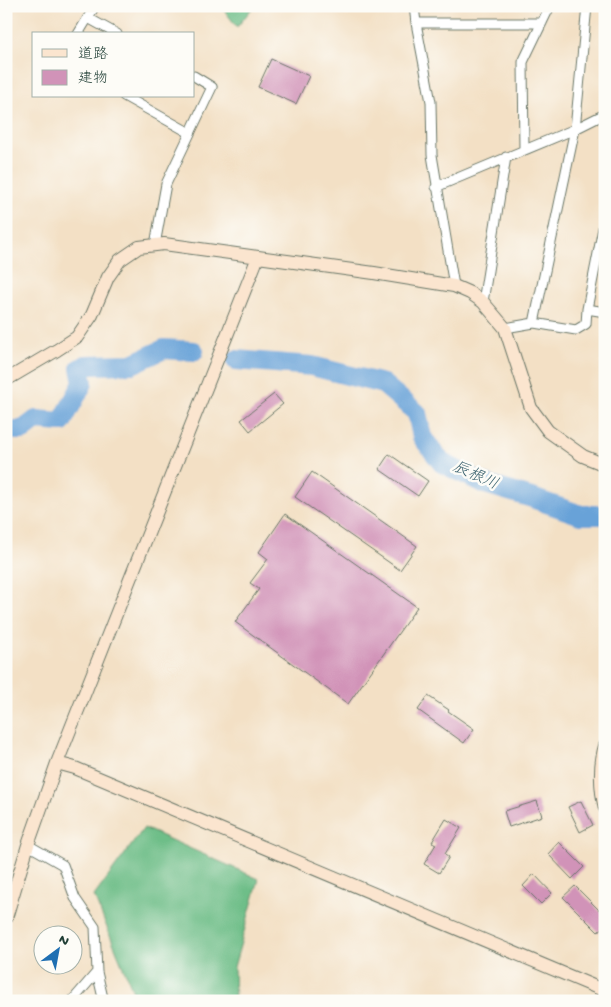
<svg xmlns="http://www.w3.org/2000/svg" width="611" height="1007" font-family="'Gochi Hand','Klee One',sans-serif">
<style>
.forest{fill:#6ebe88;stroke:#467e5e}
.lines{fill:none;stroke-linecap:round;stroke-linejoin:round}
.river{stroke:#68a2d8;stroke-width:20}
.building{fill:#d193b8}
.street-casing{stroke:#697667;stroke-width:11}
.secondary-casing{stroke:#697667;stroke-width:14}
.street{stroke:#fff;stroke-width:9}
.secondary{stroke:#fbe5cf;stroke-width:12}
.labels{text-anchor:middle;dominant-baseline:central;stroke-width:5;stroke-linejoin:round;paint-order:stroke}
.water-label{font-size:16px;font-style:italic;fill:#39606d;stroke:#fdfcf7}
</style>
<rect width="100%" height="100%" fill="#fdfcf7"/>
<filter id="ink" filterUnits="userSpaceOnUse"><feTurbulence type="fractalNoise" baseFrequency=".02" numOctaves="2"/><feDisplacementMap in="SourceGraphic" scale="10" xChannelSelector="R" yChannelSelector="G"/><feConvolveMatrix kernelMatrix="1 2 1 2 8 2 1 2 1" color-interpolation-filters="sRGB"/></filter>
<filter id="wash" filterUnits="userSpaceOnUse"><feTurbulence type="fractalNoise" baseFrequency=".0096" numOctaves="4" result="noise"/><feDisplacementMap in="SourceGraphic" scale="20" xChannelSelector="R" yChannelSelector="G"/><feGaussianBlur stdDeviation="1.12" result="paint"/><feColorMatrix in="noise" values="0 0 0 0 0 0 0 0 0 0 0 0 0 0 0 0 0 1.4 0 .05"/><feComposite in="paint" operator="in"/></filter>
<g filter="url(#wash)">
<rect width="100%" height="100%" fill="#f3e0c5"/>
<path class="forest" d="M 221,6 L 254,6 L 237,27 Z
M 144,828 L 259,879 L 234,967 L 235,1001 L 137,1001 L 94,896 Z"/>
<g class="lines">
<path class="river" d="M 236,360 L 312,366 L 383,384 L 417,413 L 422,437 L 442,463 L 485,484 L 532,498 L 581,515 L 605,515
M 86,365 L 132,364 L 164,349 L 194,351
M 6,430 L 23,430 L 36,420 L 62,422 L 83,383 L 80,368"/>
</g>
<g id="blocks">
<path class="building" d="M 271,59 L 309,76 L 296,104 L 258,87 Z
M 274,394 L 283,404 L 250,431 L 241,420 Z
M 389,454 L 428,481 L 418,496 L 379,469 Z
M 312,472 L 417,546 L 400,570 L 295,497 Z
M 285,514 L 417,607 L 348,704 L 235,622 L 259,589 L 250,583 L 268,559 L 259,552 Z
M 428,696 L 449,710 L 448,711 L 474,729 L 464,743 L 418,710 Z
M 537,801 L 542,816 L 509,827 L 504,811 Z
M 581,801 L 593,825 L 580,832 L 568,807 Z
M 446,819 L 461,828 L 445,854 L 449,857 L 439,873 L 424,864 L 436,844 L 432,842 Z
M 559,842 L 584,867 L 572,879 L 548,854 Z
M 534,874 L 552,893 L 541,904 L 523,886 Z
M 575,886 L 605,916 L 605,926 L 598,932 L 563,897 Z"/>
</g>
</g>
<g filter="url(#ink)">
<use href="#blocks" fill-opacity="0" stroke="#697667" stroke-width="1"/>
<g class="lines">
<defs>
<path id="street" d="M 414,6 L 416,23 L 431,102 L 432,155 L 454,286
M 88,18 L 117,34
M 416,23 L 542,23
M 78,34 L 95,6
M 124,96 L 190,133
M 524,149 L 523,62 L 550,6
M 436,187 L 575,129 L 605,114
M 155,245 L 166,184 L 212,87 L 194,76
M 483,302 L 506,157
M 587,309 L 605,312
M 534,323 L 575,129 L 587,6
M 505,328 L 534,323 L 576,330 L 586,324 L 587,309 L 605,218
M 28,845 L 63,865 L 75,898 L 95,927 L 97,972 L 103,998 L 105,1001
M 72,1001 L 97,972"/>
<path id="secondary" d="M 6,380 L 57,350 L 77,337 L 92,315 L 108,277 L 120,260 L 139,247 L 164,244 L 374,273 L 454,286 L 470,293 L 483,302 L 505,328 L 531,408 L 548,431 L 583,456 L 605,465
M 605,746 C 599,765 600,789 605,808
M 57,763 L 258,257
M 6,918 L 28,845 L 57,763 L 75,768 L 605,991"/>
</defs>
<use href="#street" class="street-casing"/>
<use href="#secondary" class="secondary-casing"/>
<use href="#street" class="street"/>
<use href="#secondary" class="secondary"/>
</g>
</g>
<g class="labels">
<g class="water-label">
<text transform="translate(475 477) rotate(24)">辰根川</text>
</g>
</g>
<rect width="611" height="1007" fill="none" stroke="#fdfcf7" stroke-width="25"/>
<rect x="32" y="32" width="162" height="65" fill="#fdfcf7" stroke="#a4b0a9"/>
<rect x="42" y="49" width="25" height="8" fill="#fbe5cf" stroke="#a4b0a9"/>
<text x="78" y="58" font-size="15" fill="#1f3d34">道路</text>
<rect x="42" y="70" width="25" height="15" fill="#d193b8" stroke="#a4b0a9"/>
<text x="78" y="82" font-size="15" fill="#1f3d34">建物</text>
<g transform="translate(58 950) rotate(32)"><circle r="24" fill="#fdfcf7" stroke="#a4b0a9"/>
<path d="M0-4L9 19L0 12L-9 19Z" fill="#1f6fb2"/>
<text y="-8" font-size="14" font-weight="bold" text-anchor="middle" fill="#1f3d34">N</text>
</g>
</svg>
